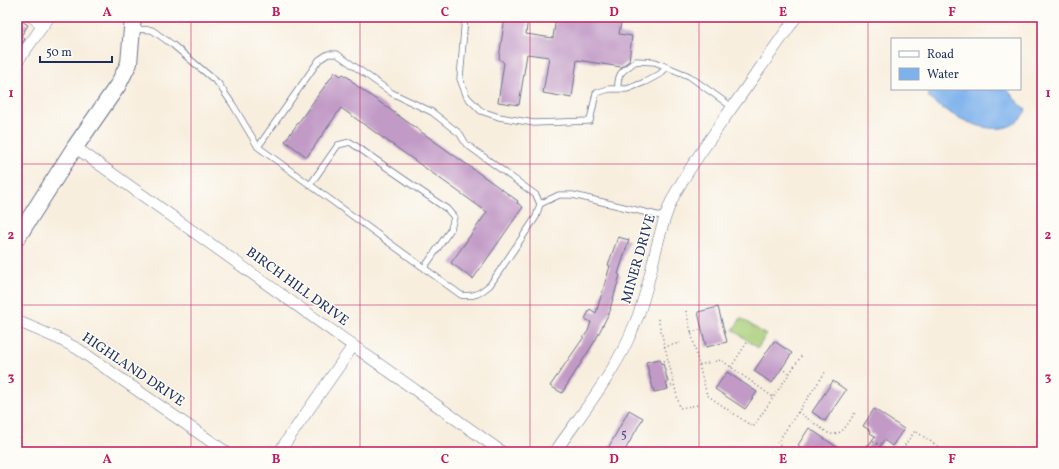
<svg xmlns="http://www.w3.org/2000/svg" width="1059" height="469" font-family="Vollkorn,serif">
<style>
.green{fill:#a7cc76;stroke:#617e6a}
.water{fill:#7eb2ec;stroke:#4c70a5}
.building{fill:#c19ac6}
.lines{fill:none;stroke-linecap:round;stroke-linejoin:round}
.lane-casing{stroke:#68728b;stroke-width:7}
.street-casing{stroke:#68728b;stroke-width:12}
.secondary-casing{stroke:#68728b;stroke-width:18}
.path{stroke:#68728b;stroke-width:1.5;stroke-dasharray:1 3;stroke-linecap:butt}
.lane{stroke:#fff;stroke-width:5.5}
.street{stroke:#fff;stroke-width:11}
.secondary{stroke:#fff;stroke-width:16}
.grid{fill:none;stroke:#c2185b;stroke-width:1;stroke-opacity:0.55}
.labels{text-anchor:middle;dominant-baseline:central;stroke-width:3;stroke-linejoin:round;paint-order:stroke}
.number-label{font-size:12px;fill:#444a78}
.street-label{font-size:14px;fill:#1b2f5e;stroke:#fdfcf7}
.neatline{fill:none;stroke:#c2185b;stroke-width:1.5}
.grid-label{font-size:13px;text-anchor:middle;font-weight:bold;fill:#c2185b}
</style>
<rect width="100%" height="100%" fill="#fdfcf7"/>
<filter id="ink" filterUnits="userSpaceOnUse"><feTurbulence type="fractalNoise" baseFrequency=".025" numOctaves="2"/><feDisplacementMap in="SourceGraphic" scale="8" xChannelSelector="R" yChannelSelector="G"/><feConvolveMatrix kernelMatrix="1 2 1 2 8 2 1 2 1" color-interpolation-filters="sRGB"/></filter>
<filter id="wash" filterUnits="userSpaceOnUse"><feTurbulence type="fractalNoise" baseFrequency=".012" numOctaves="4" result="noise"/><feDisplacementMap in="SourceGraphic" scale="16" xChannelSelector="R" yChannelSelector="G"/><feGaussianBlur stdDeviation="0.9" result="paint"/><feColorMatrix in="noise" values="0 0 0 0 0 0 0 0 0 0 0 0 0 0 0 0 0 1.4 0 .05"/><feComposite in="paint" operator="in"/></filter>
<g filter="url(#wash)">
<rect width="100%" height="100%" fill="#f8eede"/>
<path class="green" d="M 741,318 L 766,335 L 758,348 L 733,330 Z"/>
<path class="water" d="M 928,89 L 1007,89 L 1013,97 L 1026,110 C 1007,149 951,117 929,98 Z"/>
<g id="blocks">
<path class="building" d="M 505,17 L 528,17 L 526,34 L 553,38 L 556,17 L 622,17 L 619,34 L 632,36 L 629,61 L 621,67 L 577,60 L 572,98 L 543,93 L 549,57 L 527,54 L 519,105 L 498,102 L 504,63 L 499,58 Z
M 17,18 L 28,25 L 21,36 L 25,39 L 17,50 Z
M 335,72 L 341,76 L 343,74 L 349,78 L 357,86 L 518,201 L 517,203 L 523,207 L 473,279 L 451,263 L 487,212 L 341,108 L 307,157 L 285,141 Z
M 618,237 L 629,240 L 618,274 L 620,275 L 610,309 L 611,309 L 595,341 L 562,393 L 550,386 L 588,331 L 591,322 L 585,319 L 590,309 L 596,313 L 610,266 L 608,265 Z
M 718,307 L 727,342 L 706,347 L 698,312 Z
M 774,341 L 792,353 L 772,383 L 754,371 Z
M 660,359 L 661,364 L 663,363 L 668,382 L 666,383 L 668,389 L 654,392 L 646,362 Z
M 727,372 L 757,392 L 745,409 L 715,389 Z
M 833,381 L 846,390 L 825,421 L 812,412 Z
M 874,409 L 904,429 L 892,446 L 884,440 L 876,452 L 864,452 L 875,436 L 870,433 L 871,431 L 863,426 Z
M 629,410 L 643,418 L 624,452 L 606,452 Z
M 809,428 L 844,452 L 807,452 L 798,445 Z"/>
</g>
</g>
<g filter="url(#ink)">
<use href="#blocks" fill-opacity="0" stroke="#68728b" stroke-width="1"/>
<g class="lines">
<defs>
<path id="lane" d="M 465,17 L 460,79 L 467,97 L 481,111 L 499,117 L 534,123 L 590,121 L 596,93 L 609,89 L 627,89 L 645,82 L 660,74 L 667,67 L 689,76 L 732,107
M 133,29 L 152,30 L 173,45 L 218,83 L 233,105 L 258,147 L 461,295 C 475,297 479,294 490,285 L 536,217 L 540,204 L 536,195 L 466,144 L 460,134 L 432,112 L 392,93 L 337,54 L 328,54 L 319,60 L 258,147
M 618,89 C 617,72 623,71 636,61 L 655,62 L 667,67
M 310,185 L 338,145 L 350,142 L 447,209 L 454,217 L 451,229 L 424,268
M 540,204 L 559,195 L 573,195 L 665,217"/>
<path id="street" d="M 32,17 L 43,25
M 17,62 L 49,17
M 75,147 L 502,452
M 17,321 L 57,338 L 78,349 L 226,452
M 279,452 L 353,346
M 555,452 C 584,410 618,369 636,321 C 652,282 654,241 671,202 C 684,174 704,149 721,123 C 746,88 771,53 796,17"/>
<path id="secondary" d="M 17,238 L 75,147 L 118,85 L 129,63 L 133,17"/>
</defs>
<use href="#lane" class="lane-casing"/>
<use href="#street" class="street-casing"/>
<use href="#secondary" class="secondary-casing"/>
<path class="path" d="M 686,311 L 699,365 L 721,360 L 773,397
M 658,319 L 680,408 L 698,405
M 691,332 L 702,329
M 664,347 L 680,343
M 660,362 L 668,360
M 699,365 L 707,395 L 753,427 L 802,355
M 731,367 L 748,341
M 781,368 L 789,374
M 667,387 L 674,385
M 798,412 L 828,433 C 842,439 849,421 856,411
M 873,441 L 876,437
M 790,452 L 777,443 L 826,371
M 857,452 L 873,441 L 890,452
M 900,452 L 915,431 L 939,447 L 936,452"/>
<use href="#lane" class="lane"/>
<use href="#street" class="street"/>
<use href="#secondary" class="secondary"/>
</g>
</g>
<path class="grid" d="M 191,17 L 191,452M 360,17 L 360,452M 530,17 L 530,452M 699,17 L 699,452M 868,17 L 868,452M 17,164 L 1042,164M 17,305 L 1042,305"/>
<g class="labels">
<g class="number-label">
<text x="624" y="435">5</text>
</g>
<g class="street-label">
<text transform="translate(639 259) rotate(-74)">MINER DRIVE</text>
<text transform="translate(297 287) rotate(36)">BIRCH HILL DRIVE</text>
<text transform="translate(133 370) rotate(34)">HIGHLAND DRIVE</text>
</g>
</g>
<rect width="1059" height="469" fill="none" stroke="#fdfcf7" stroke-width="44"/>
<rect x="891" y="38" width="130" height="52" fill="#fdfcf7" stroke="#a3aaba"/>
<rect x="899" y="51" width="20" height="6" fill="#ffffff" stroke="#a3aaba"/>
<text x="927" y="58" font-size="12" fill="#1b2f5e">Road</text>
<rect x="899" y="68" width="20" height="12" fill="#7eb2ec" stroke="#a3aaba"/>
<text x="927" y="78" font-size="12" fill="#1b2f5e">Water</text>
<path d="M40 56v6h72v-6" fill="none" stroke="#1b2f5e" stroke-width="2"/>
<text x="46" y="56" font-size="12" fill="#1b2f5e" stroke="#fdfcf7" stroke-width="3" paint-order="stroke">50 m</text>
<rect x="22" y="22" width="1015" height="425" class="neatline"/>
<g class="grid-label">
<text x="107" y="16">A</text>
<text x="276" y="16">B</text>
<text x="445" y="16">C</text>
<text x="614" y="16">D</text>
<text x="783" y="16">E</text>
<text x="952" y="16">F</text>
<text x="11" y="97">1</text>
<text x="1048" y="97">1</text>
<text x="11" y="239">2</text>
<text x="1048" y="239">2</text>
<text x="11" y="381">3</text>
<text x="1048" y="381">3</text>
<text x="107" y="463">A</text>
<text x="276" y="463">B</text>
<text x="445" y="463">C</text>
<text x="614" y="463">D</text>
<text x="783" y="463">E</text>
<text x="952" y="463">F</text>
</g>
</svg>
